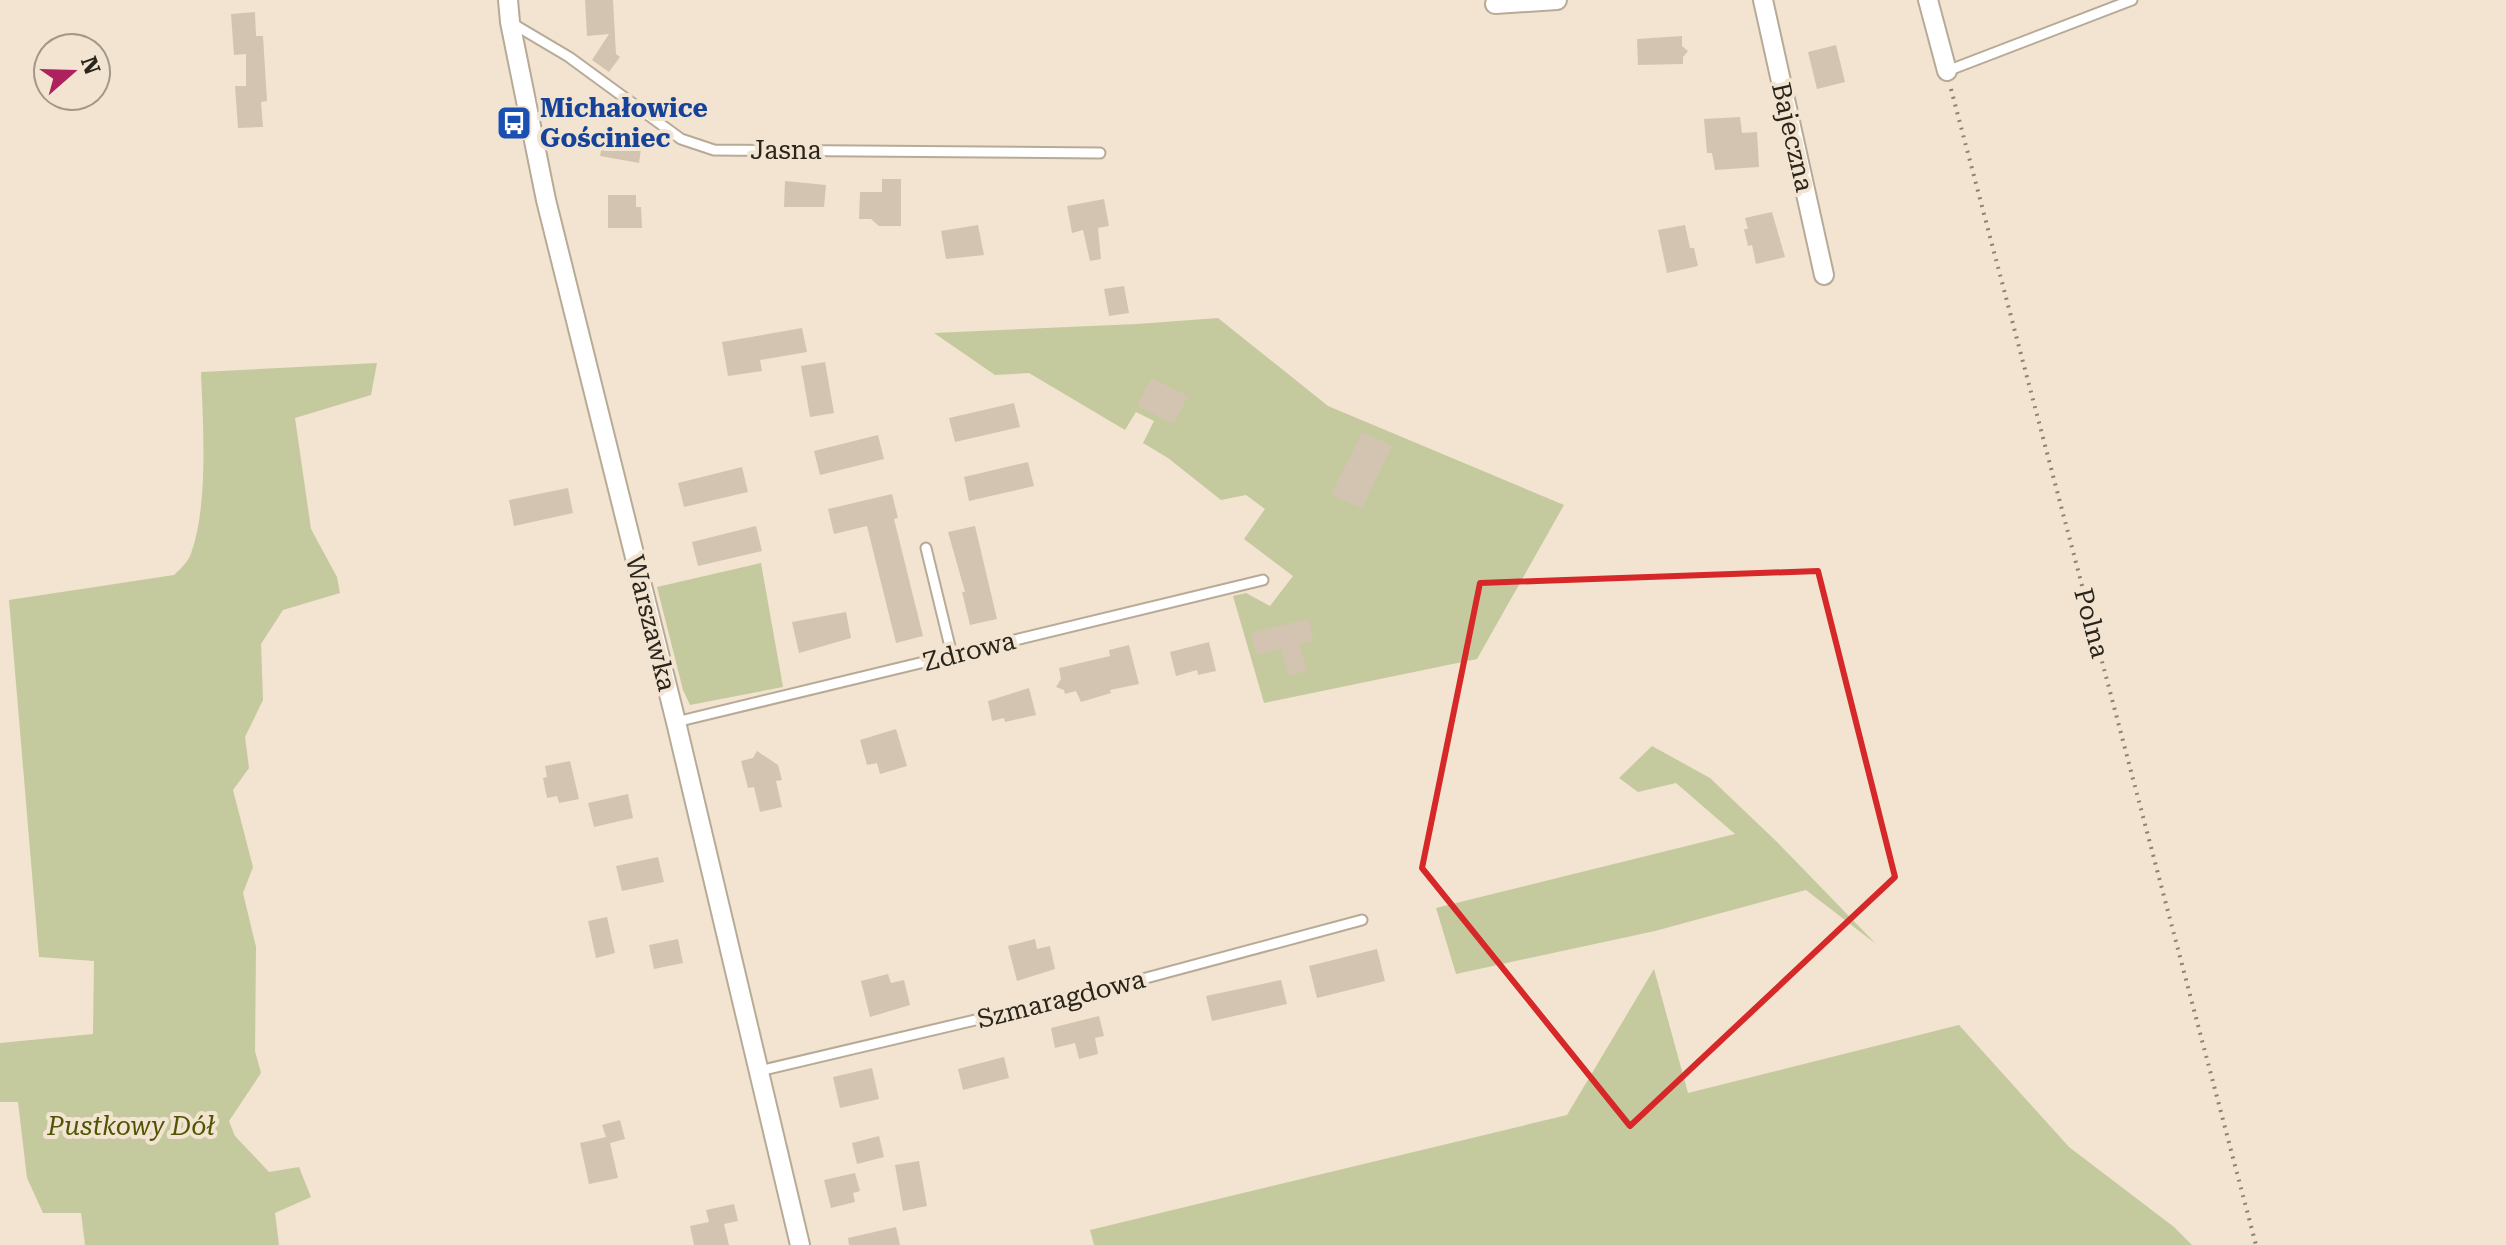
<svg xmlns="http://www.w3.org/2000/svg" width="2506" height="1245" font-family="'Roboto Serif',serif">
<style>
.green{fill:#c4ca9e}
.building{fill:#d2c4b0}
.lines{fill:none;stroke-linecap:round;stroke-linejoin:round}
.lane-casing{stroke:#b7aa97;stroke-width:13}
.street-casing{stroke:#b7aa97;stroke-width:22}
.path{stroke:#8c8375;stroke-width:4;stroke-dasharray:2 6;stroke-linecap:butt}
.lane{stroke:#fff;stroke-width:9}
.street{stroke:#fff;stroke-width:18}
.marked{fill:none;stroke:#d62828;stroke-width:6;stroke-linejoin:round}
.labels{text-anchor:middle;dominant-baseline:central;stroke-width:8;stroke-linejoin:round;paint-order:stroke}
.transit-label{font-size:26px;font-weight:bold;fill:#164399;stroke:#f2e4d0;text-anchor:start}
.street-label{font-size:26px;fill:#29241c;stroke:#f2e4d0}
.park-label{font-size:26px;font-style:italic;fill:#4f5503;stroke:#f2e4d0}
</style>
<rect width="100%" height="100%" fill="#f2e4d0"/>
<path class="green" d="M 1218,318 L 1328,406 L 1564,505 L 1477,659 L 1264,703 L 1233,596 L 1246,593 L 1270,606 L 1293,576 L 1244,539 L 1265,509 L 1246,495 L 1221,500 L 1168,458 L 1143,443 L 1154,421 L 1136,412 L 1125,430 L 1029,373 L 995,375 L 934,333 L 1137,324 Z
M 377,363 L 371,395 L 295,418 L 311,529 L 337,577 L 340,593 L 283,610 L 261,644 L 263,700 L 245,737 L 249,768 L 233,790 L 253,867 L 243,893 L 256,947 L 255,1051 L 261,1073 L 229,1121 L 235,1136 L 269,1172 L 299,1167 L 311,1197 L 275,1213 L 279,1245 L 85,1245 L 81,1213 L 43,1213 L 27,1178 L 18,1102 L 0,1102 L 0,1043 L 93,1034 L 94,961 L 39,957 L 9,600 L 174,575 C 179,570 187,563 190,556 C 209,507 203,425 201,372 Z
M 761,563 L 783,687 L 690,705 L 683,690 L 657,587 Z
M 1652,746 L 1710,778 L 1776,841 L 1876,944 L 1806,890 L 1655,931 L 1456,974 L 1436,908 L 1735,834 L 1676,783 L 1638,792 L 1619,778 Z
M 1654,969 L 1688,1093 L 1959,1025 L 2069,1147 L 2174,1227 L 2192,1245 L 1094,1245 L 1090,1230 L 1567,1115 Z"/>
<path class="building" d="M 585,0 L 613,0 L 616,54 L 620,57 L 609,72 L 592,60 L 609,34 L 587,36 Z
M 255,12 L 256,36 L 263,36 L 267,101 L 261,102 L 263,127 L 238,128 L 235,86 L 246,86 L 246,54 L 234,55 L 231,14 Z
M 1682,36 L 1682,46 L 1688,51 L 1683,57 L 1683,64 L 1638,65 L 1637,39 Z
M 1836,45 L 1845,82 L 1817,89 L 1808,52 Z
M 1740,117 L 1742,133 L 1757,132 L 1759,167 L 1715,170 L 1712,153 L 1707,153 L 1704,119 Z
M 604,135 L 642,142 L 639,163 L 600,156 Z
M 882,179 L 901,179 L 901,226 L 879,226 L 871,219 L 859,219 L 860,192 L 882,192 Z
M 785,181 L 826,185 L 824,207 L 784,207 Z
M 608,195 L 636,195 L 636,207 L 641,207 L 642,228 L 608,228 Z
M 1104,199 L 1109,226 L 1098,228 L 1101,259 L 1090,261 L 1083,230 L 1072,233 L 1067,206 Z
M 1772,212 L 1785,257 L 1756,264 L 1752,245 L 1748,246 L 1744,229 L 1748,229 L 1745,218 Z
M 978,225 L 984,255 L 946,259 L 941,231 Z
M 1685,225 L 1690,248 L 1694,248 L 1698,266 L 1667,273 L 1658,230 Z
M 1124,286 L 1129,313 L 1109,316 L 1104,289 Z
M 802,328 L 807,352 L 760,360 L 762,371 L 728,376 L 722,342 Z
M 825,362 L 834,413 L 810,417 L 801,366 Z
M 1151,378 L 1188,396 L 1174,424 L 1137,406 Z
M 1014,403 L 1020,427 L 955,442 L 949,418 Z
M 1362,432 L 1392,446 L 1362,509 L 1331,495 Z
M 878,435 L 884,459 L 820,475 L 814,451 Z
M 1028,462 L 1034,486 L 969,501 L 964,477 Z
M 742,467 L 748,492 L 684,507 L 678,483 Z
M 568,488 L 573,513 L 514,526 L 509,500 Z
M 892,494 L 898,518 L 894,519 L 923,636 L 896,643 L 867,526 L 834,534 L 828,509 Z
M 756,526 L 762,551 L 698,566 L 692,542 Z
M 975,526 L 997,619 L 970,625 L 962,592 L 965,592 L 948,532 Z
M 846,612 L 851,638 L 799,653 L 792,622 Z
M 1308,619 L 1314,641 L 1300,644 L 1307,671 L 1288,676 L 1281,649 L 1256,655 L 1251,633 Z
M 1209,642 L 1216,671 L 1198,675 L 1197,670 L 1176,676 L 1170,652 Z
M 1129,645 L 1139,684 L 1110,690 L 1111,693 L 1081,702 L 1076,691 L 1065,694 L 1064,690 L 1056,687 L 1061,679 L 1059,668 L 1110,656 L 1109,650 Z
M 1029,688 L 1036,715 L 1005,722 L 1004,718 L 992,721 L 988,701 Z
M 896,729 L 907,766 L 880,774 L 877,763 L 867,765 L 860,740 Z
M 757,751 L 778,765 L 782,780 L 776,781 L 782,807 L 760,812 L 754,787 L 748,788 L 741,761 L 753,758 Z
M 570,761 L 579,799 L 559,803 L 557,796 L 547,798 L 543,778 L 547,777 L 545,766 Z
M 628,794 L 633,818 L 594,827 L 588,803 Z
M 658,857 L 664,882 L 622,891 L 616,866 Z
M 607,917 L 615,953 L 596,958 L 588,921 Z
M 678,939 L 683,963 L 654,969 L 649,945 Z
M 1035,939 L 1037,949 L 1050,946 L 1055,969 L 1017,981 L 1008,946 Z
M 1377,949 L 1385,981 L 1317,998 L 1309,966 Z
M 888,974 L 891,983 L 904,980 L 910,1005 L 870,1017 L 861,981 Z
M 1281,980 L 1287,1004 L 1212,1021 L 1206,996 Z
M 1099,1016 L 1104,1036 L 1095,1038 L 1098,1054 L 1079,1059 L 1075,1043 L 1055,1048 L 1051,1028 Z
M 1004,1057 L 1009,1078 L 963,1090 L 958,1069 Z
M 872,1068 L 879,1099 L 840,1108 L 833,1077 Z
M 620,1120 L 625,1139 L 610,1143 L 618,1178 L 589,1184 L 580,1143 L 606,1137 L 602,1125 Z
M 879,1136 L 884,1157 L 857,1164 L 852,1143 Z
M 919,1161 L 927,1206 L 903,1211 L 895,1165 Z
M 855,1173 L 860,1191 L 853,1193 L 855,1202 L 831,1208 L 824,1180 Z
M 734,1204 L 738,1221 L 724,1224 L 729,1245 L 694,1245 L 690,1226 L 709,1222 L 706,1210 Z
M 896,1227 L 900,1245 L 849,1245 L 848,1238 Z"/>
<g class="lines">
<defs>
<path id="lane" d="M 510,22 L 569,57 L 681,139 L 714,150 L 1100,153
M 1947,71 L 2132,0
M 926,548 L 952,655
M 676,722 L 1263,580
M 759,1071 L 1094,992 L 1362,920"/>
<path id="street" d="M 508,0 L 510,22 L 546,200 L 676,722 L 800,1245
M 1763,0 L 1824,275
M 1928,0 L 1947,71
M 1495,4 L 1557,0"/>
</defs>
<use href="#lane" class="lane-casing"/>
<use href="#street" class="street-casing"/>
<path class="path" d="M 1951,89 L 2256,1245"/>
<use href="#lane" class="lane"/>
<use href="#street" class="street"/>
</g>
<path class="marked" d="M 1818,571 L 1895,877 L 1630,1126 L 1422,868 L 1480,583 Z"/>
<defs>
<symbol id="bus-square" viewBox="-11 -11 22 22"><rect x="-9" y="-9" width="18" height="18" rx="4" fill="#1a4fb4" stroke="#f2e4d0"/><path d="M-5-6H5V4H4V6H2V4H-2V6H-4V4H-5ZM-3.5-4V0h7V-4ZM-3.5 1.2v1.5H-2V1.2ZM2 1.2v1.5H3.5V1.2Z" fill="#fff"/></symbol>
</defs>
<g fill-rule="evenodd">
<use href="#bus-square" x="494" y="103" width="40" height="40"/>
</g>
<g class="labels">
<g class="transit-label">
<text x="540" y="108">Michałowice<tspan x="540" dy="30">Gościniec</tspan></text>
</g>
<g class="street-label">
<text transform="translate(1793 137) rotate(77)">Bajeczna</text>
<text x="786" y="150">Jasna</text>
<text transform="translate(651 623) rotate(76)">Warszawka</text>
<text transform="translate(2092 623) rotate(75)">Polna</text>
<text transform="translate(969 651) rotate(-14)">Zdrowa</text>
<text transform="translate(1061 999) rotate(-14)">Szmaragdowa</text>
</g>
<g class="park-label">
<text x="131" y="1126">Pustkowy Dół</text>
</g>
</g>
<g transform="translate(72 72) rotate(70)"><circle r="38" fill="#f2e4d0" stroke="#a29788" stroke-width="2"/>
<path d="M0-6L14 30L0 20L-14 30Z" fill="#ad215f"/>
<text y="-12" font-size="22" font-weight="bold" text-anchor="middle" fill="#29241c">N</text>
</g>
</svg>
